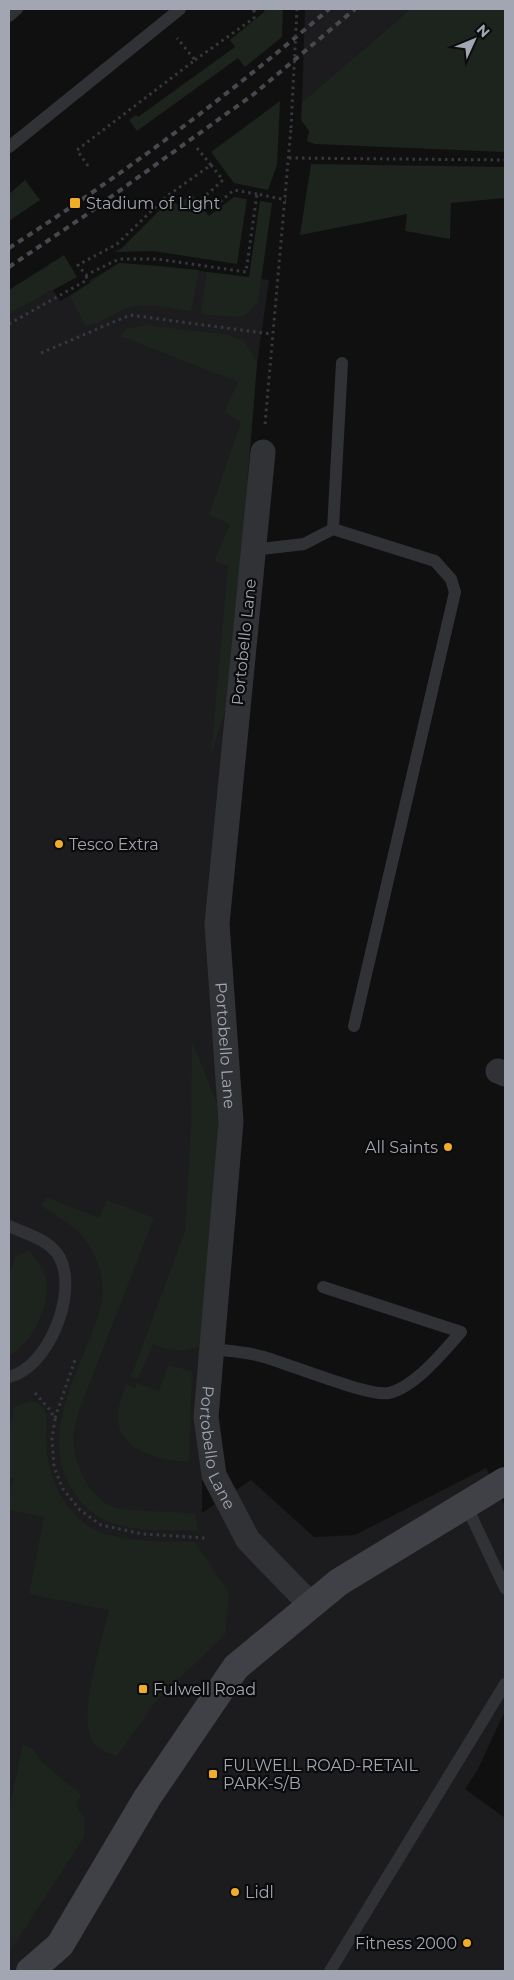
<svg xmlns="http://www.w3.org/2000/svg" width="514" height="1980" font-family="Montserrat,sans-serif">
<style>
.built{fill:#1c1c1e}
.green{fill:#1c241d}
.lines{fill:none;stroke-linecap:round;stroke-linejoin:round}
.path{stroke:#37383d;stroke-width:3;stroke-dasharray:2.5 4;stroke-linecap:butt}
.lane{stroke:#313236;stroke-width:12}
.street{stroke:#313236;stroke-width:25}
.secondary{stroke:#3f4146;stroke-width:28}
.rail{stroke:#48494f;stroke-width:4;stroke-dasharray:6 5;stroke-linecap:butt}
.path-bridge{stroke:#37383d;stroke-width:3;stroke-dasharray:2.5 4;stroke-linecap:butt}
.poi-dot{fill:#f1ad27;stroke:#0b0b0c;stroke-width:2}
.labels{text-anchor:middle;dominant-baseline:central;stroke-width:4.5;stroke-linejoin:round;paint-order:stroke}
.poi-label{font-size:16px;fill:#a1a6b2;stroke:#0b0b0c;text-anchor:start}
.street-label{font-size:16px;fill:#a1a6b2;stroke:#0b0b0c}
</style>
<rect width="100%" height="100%" fill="#101011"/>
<path class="built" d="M 305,9 L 410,9 L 302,102 Z
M 119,263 L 162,266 L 269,280 L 257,364 L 209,964 L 220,1111 L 202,1458 L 202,1513 L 251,1480 L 314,1537 L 355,1535 L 486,1468 L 505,1506 L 505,1711 L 477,1771 L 465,1789 L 505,1818 L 505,1971 L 9,1971 L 9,314 L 53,290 L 60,301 L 91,283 L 89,281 Z"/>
<path class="green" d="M 265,9 L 283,9 L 282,37 L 245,67 L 238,58 L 137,131 L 129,120 L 136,115 L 138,117 L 235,47 L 230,40 L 264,12 Z
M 410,9 L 505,9 L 505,152 L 315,144 L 307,141 L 309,131 L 301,120 L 302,102 Z
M 280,101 L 277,165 L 268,190 L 234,183 L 211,152 Z
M 311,164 L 505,167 L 505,198 L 451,203 L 450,239 L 405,231 L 407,214 L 300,235 Z
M 25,180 L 40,200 L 9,221 L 9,194 Z
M 192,194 L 209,216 L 234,197 L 247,199 L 237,264 L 153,251 L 115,252 L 122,248 L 172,198 L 177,205 Z
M 260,201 L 272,203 L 258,303 L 244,316 L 234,317 L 201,314 L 207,272 L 249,277 Z
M 64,255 L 77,277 L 9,314 L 9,290 Z
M 119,263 L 199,270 L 191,312 C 170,307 146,302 125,309 C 111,314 100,326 85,325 L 70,296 Z
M 145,325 L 228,335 L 244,341 L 257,362 L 230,696 L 211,754 L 228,566 L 214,561 L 230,524 L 209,515 L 241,422 L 224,412 L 238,382 L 120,336 L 126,329 Z
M 192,1041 L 220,1111 L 200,1346 C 183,1353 170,1351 153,1344 L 138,1379 L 131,1377 L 185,1231 L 191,1131 Z
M 46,1197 L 99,1218 L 107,1200 L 154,1218 L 80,1408 C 78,1418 73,1429 73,1438 C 74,1465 90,1502 118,1508 C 143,1513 170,1510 195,1514 L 198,1530 C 147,1530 94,1536 68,1482 C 44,1434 74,1379 92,1333 C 98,1316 106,1297 102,1278 C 91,1235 75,1227 41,1206 Z
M 29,1250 C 36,1259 44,1268 46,1279 C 51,1305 32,1344 9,1355 L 9,1274 L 15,1257 Z
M 168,1365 L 192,1371 L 189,1462 C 159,1459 114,1452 118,1411 C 119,1402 124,1393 126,1384 L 136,1388 L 136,1383 L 159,1391 Z
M 30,1401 C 36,1402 42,1404 45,1411 C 50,1420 45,1431 46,1441 C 47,1476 65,1518 100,1532 C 129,1543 164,1541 195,1542 L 229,1593 L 225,1635 L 156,1701 L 117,1756 C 106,1753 94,1748 90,1736 C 80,1708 102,1641 109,1610 L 29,1594 L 44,1517 L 9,1510 L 9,1495 L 13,1479 L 9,1477 L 9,1431 L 14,1407 Z
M 23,1744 L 33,1749 L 40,1760 L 81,1795 L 76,1805 L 85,1819 L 84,1837 L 9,1953 L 9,1809 Z"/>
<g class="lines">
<path class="path" d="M 195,60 L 254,18 L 254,9
M 197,148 L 211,165 L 167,196 L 117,244 L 78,265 L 86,275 L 119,259 L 157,259 L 246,272 L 257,194 L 286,200
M 289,158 L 505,160
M 211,165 L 223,180 L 203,198 L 211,209 L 234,190 L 257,194
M 88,166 L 77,150 L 195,60 L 177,38
M 9,324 L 87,280 L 86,275
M 41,353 L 130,315 L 271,334
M 265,424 L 291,128
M 35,1393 L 50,1410 L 55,1419 L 52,1439 L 54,1467 L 63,1489 L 80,1510 L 101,1525 L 143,1534 L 206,1538
M 55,1418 L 76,1357"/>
<path class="lane" d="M 9,16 L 17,9
M 9,147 L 180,9
M 333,529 L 342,363
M 253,550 L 304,544 L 333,529 L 435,561 L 451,579 L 455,592 L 354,1026
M 9,1226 C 26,1234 51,1240 60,1258 C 78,1294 48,1368 9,1377
M 212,1349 C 229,1351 248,1352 264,1357 C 289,1364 369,1397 389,1393 C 415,1387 443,1352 461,1332 L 323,1287
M 466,1505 L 505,1588
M 330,1971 L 505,1684"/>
<g class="street">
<path id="s1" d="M 263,452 L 217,924 L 231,1122 L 206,1417 L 214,1475 L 248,1540 L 311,1605"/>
<path d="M 498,1071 L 505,1074"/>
</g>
<path class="secondary" d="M 30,1971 L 60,1945 L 147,1798 L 236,1667 L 339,1582 L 505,1481"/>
<path class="rail" d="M 9,248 C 121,176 228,96 329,9
M 9,267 L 83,217 L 254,94 L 355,9"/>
<path class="path-bridge" d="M 291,128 L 297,9"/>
</g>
<g class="poi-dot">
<rect x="69" y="197" width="12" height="12" rx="2.5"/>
<circle cx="59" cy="844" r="5"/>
<circle cx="448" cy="1147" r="5"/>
<rect x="138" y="1684" width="10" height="10" rx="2.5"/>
<rect x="208" y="1769" width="10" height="10" rx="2.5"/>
<circle cx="235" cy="1892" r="5"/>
<circle cx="467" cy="1943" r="5"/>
</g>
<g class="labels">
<g class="poi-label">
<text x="86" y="203">Stadium of Light</text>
<text x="69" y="844">Tesco Extra</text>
<text x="438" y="1147" text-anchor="end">All Saints</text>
<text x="153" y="1689">Fulwell Road</text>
<text x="223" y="1765">FULWELL ROAD-RETAIL<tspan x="223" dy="18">PARK-S/B</tspan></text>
<text x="245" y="1892">Lidl</text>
<text x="457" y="1943" text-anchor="end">Fitness 2000</text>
</g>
<g class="street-label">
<text transform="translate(244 642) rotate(-84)">Portobello Lane</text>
<text stroke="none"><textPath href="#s1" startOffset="596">Portobello Lane</textPath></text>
<text stroke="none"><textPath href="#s1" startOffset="1001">Portobello Lane</textPath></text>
</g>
</g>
<rect width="514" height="1980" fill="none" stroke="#a1a6b2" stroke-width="20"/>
<g transform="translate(474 40) rotate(46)" stroke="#0b0b0c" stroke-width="4" paint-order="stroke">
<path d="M0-4L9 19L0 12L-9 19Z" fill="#a1a6b2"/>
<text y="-8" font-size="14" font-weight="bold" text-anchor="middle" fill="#a1a6b2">N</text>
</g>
</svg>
